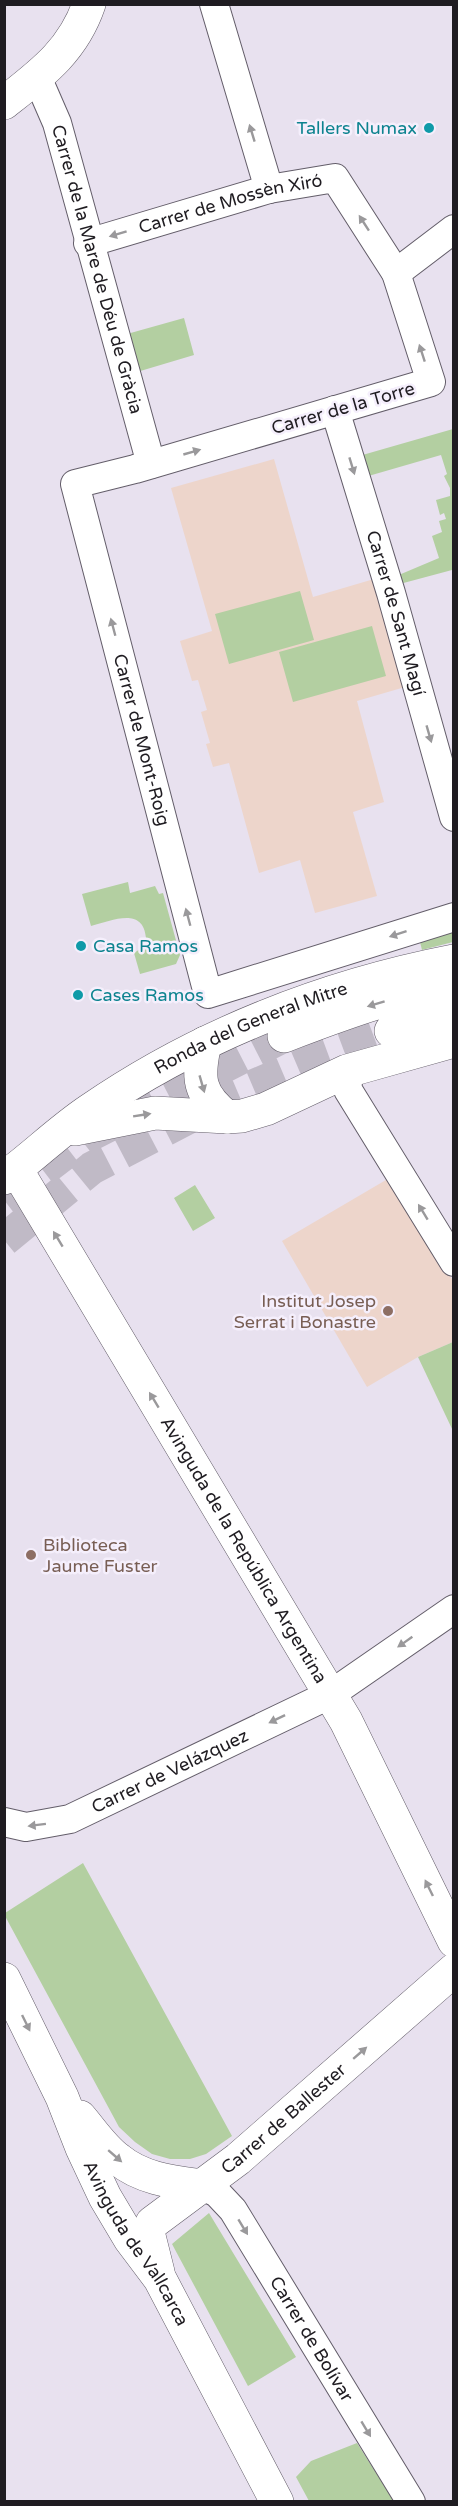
<svg xmlns="http://www.w3.org/2000/svg" width="458" height="2506" font-family="'Varela Round',sans-serif">
<style>
.education{fill:#edd5cb}
.green{fill:#b3cfa1}
.lines{fill:none;stroke-linecap:round;stroke-linejoin:round}
.primary-tunnel{stroke:#c0bac6;stroke-width:33;stroke-dasharray:33 16;stroke-linecap:butt}
.minor-casing{stroke:#635d69;stroke-width:30}
.tertiary-casing{stroke:#635d69;stroke-width:34}
.secondary-casing{stroke:#635d69;stroke-width:34}
.primary-casing{stroke:#635d69;stroke-width:34}
.minor{stroke:#fff;stroke-width:28}
.tertiary{stroke:#fff;stroke-width:33}
.secondary{stroke:#fff;stroke-width:33}
.primary{stroke:#fff;stroke-width:33}
.oneway{fill:#9a999b}
.culture-dot{fill:#0f9aa8;stroke:#f5effc;stroke-width:2}
.education-dot{fill:#8d6e63;stroke:#f5effc;stroke-width:2}
.labels{text-anchor:middle;dominant-baseline:central;stroke-width:5;stroke-linejoin:round;paint-order:stroke}
.culture-label{font-size:18px;fill:#0d838f;stroke:#f5effc;text-anchor:start}
.street-label{font-size:18px;fill:#1f1c21;stroke:#f5effc}
.education-label{font-size:18px;fill:#785e54;stroke:#f5effc;text-anchor:end}
</style>
<rect width="100%" height="100%" fill="#e8e1ef"/>
<path class="education" d="M 274,459 L 313,597 L 374,579 L 405,687 L 357,701 L 384,802 L 353,812 L 377,896 L 315,913 L 300,860 L 259,873 L 229,763 L 213,767 L 206,744 L 210,743 L 201,712 L 207,710 L 198,680 L 192,681 L 180,641 L 212,631 L 171,488 Z
M 391,1177 L 453,1281 L 453,1342 L 418,1357 L 367,1387 L 282,1241 Z"/>
<path class="green" d="M 184,318 L 194,355 L 137,372 L 127,334 Z
M 453,429 L 453,575 L 452,570 L 396,585 L 394,577 L 439,558 L 432,536 L 442,532 L 439,521 L 446,519 L 444,513 L 440,515 L 436,500 L 450,496 L 450,488 L 444,476 L 447,474 L 441,455 L 365,477 L 359,456 Z
M 300,591 L 314,640 L 229,664 L 215,614 Z
M 372,626 L 386,676 L 293,702 L 279,652 Z
M 128,882 L 130,893 L 155,886 L 159,894 L 163,893 L 180,955 L 176,964 L 140,974 L 134,953 L 140,949 L 146,938 C 143,906 112,921 91,926 L 82,894 Z
M 453,924 L 453,942 L 422,950 L 418,934 Z
M 195,1185 L 215,1218 L 193,1231 L 174,1198 Z
M 453,1342 L 453,1431 L 418,1357 Z
M 83,1863 L 232,2136 L 206,2154 L 190,2159 L 170,2159 L 152,2154 L 135,2142 L 119,2127 L 5,1916 L 5,1913 Z
M 209,2213 L 296,2357 L 248,2386 L 172,2244 Z
M 357,2443 L 394,2501 L 309,2501 L 296,2477 L 311,2461 Z"/>
<g class="lines">
<path class="primary-tunnel" d="M 4,1200 L 86,1137 L 284,1036
M 4,1240 L 92,1168 L 232,1095 L 321,1057 L 391,1031"/>
<defs>
<g id="minor">
<path d="M 214,4 L 269,189"/>
<path id="s1" d="M 37,77 L 57,123 L 151,464"/>
<path id="s2" d="M 88,243 L 269,189 L 335,178 L 396,273 L 431,382 L 135,469 L 75,484 L 208,994 L 454,917"/>
<path d="M 396,273 L 454,229"/>
<path id="s3" d="M 335,410 L 391,593 L 454,817"/>
<path d="M 347,1071 L 348,1090 L 454,1262"/>
<path id="s4" d="M 4,1822 L 26,1827 L 70,1819 L 331,1694 L 454,1609"/>
<path id="s5" d="M 203,2186 L 217,2193 L 233,2210 L 411,2502"/>
</g>
<path id="tertiary" d="M 4,103 C 41,74 73,51 89,4"/>
<g id="secondary">
<path d="M 205,1043 C 197,1078 198,1094 227,1117"/>
<path d="M 75,1129 L 155,1113 L 227,1117 L 242,1116 L 266,1109 L 347,1071 L 454,1041"/>
<path id="s6" d="M 16,1169 L 346,1721 L 454,1941"/>
<path id="s7" d="M 4,1178 C 34,1156 60,1130 90,1110 C 199,1035 325,986 454,961"/>
<path id="s8" d="M 4,1979 L 62,2097 L 82,2148 L 105,2197 L 130,2239 L 160,2279 L 277,2502"/>
<path d="M 80,2117 C 92,2131 103,2148 118,2159 C 142,2179 173,2182 203,2186"/>
<path id="s9" d="M 158,2272 L 148,2232 L 152,2223 L 238,2159 L 454,1970"/>
</g>
<path id="primary" d="M 391,1031 L 454,1017
M 284,1036 C 339,1015 395,994 454,984"/>
</defs>
<use href="#minor" class="minor-casing"/>
<use href="#tertiary" class="tertiary-casing"/>
<use href="#secondary" class="secondary-casing"/>
<use href="#primary" class="primary-casing"/>
<use href="#minor" class="minor"/>
<use href="#tertiary" class="tertiary"/>
<use href="#secondary" class="secondary"/>
<use href="#primary" class="primary"/>
</g>
<defs><path id="oneway-solid" d="M-6-.8H1V-3.2L6.5 0L1 3.2V.8H-6Z" transform="scale(1.5)"/></defs>
<g class="oneway">
<use href="#oneway-solid" transform="translate(252 133) rotate(-107)"/>
<use href="#oneway-solid" transform="translate(364 223) rotate(-123)"/>
<use href="#oneway-solid" transform="translate(118 234) rotate(163)"/>
<use href="#oneway-solid" transform="translate(422 353) rotate(-108)"/>
<use href="#oneway-solid" transform="translate(192 452) rotate(-16)"/>
<use href="#oneway-solid" transform="translate(352 466) rotate(73)"/>
<use href="#oneway-solid" transform="translate(113 627) rotate(-105)"/>
<use href="#oneway-solid" transform="translate(429 734) rotate(74)"/>
<use href="#oneway-solid" transform="translate(188 917) rotate(-105)"/>
<use href="#oneway-solid" transform="translate(398 934) rotate(162)"/>
<use href="#oneway-solid" transform="translate(376 1004) rotate(163)"/>
<use href="#oneway-solid" transform="translate(202 1084) rotate(74)"/>
<use href="#oneway-solid" transform="translate(142 1115) rotate(-9)"/>
<use href="#oneway-solid" transform="translate(423 1212) rotate(-121)"/>
<use href="#oneway-solid" transform="translate(58 1239) rotate(-121)"/>
<use href="#oneway-solid" transform="translate(154 1400) rotate(-121)"/>
<use href="#oneway-solid" transform="translate(405 1642) rotate(145)"/>
<use href="#oneway-solid" transform="translate(277 1719) rotate(154)"/>
<use href="#oneway-solid" transform="translate(37 1825) rotate(173)"/>
<use href="#oneway-solid" transform="translate(429 1888) rotate(-116)"/>
<use href="#oneway-solid" transform="translate(26 2023) rotate(64)"/>
<use href="#oneway-solid" transform="translate(360 2053) rotate(-41)"/>
<use href="#oneway-solid" transform="translate(115 2156) rotate(41)"/>
<use href="#oneway-solid" transform="translate(243 2227) rotate(59)"/>
<use href="#oneway-solid" transform="translate(366 2429) rotate(59)"/>
</g>
<g class="culture-dot">
<circle cx="429" cy="128" r="6"/>
<circle cx="81" cy="946" r="6"/>
<circle cx="78" cy="995" r="6"/>
</g>
<g class="education-dot">
<circle cx="388" cy="1311" r="6"/>
<circle cx="31" cy="1555" r="6"/>
</g>
<g class="labels">
<g class="culture-label">
<text x="417" y="128" text-anchor="end">Tallers Numax</text>
<text x="93" y="946">Casa Ramos</text>
<text x="90" y="995">Cases Ramos</text>
</g>
<g class="street-label">
<text stroke="none"><textPath href="#s2" startOffset="148">Carrer de Mossèn Xiró</textPath></text>
<text stroke="none"><textPath href="#s1" startOffset="202">Carrer de la Mare de Déu de Gràcia</textPath></text>
<text transform="translate(343 408) rotate(-16)">Carrer de la Torre</text>
<text stroke="none"><textPath href="#s3" startOffset="212">Carrer de Sant Magí</textPath></text>
<text stroke="none"><textPath href="#s2" startOffset="1118">Carrer de Mont-Roig</textPath></text>
<text stroke="none"><textPath href="#s7" startOffset="291">Ronda del General Mitre</textPath></text>
<text stroke="none"><textPath href="#s6" startOffset="444">Avinguda de la República Argentina</textPath></text>
<text stroke="none"><textPath href="#s4" startOffset="178">Carrer de Velázquez</textPath></text>
<text stroke="none"><textPath href="#s9" startOffset="219">Carrer de Ballester</textPath></text>
<text stroke="none"><textPath href="#s8" startOffset="296">Avinguda de Vallcarca</textPath></text>
<text stroke="none"><textPath href="#s5" startOffset="190">Carrer de Bolívar</textPath></text>
</g>
<g class="education-label">
<text x="376" y="1301">Institut Josep<tspan x="376" dy="21">Serrat i Bonastre</tspan></text>
<text x="43" y="1545" text-anchor="start">Biblioteca<tspan x="43" dy="21">Jaume Fuster</tspan></text>
</g>
</g>
<rect width="458" height="2506" fill="none" stroke="#1f1c21" stroke-width="12"/>
</svg>
